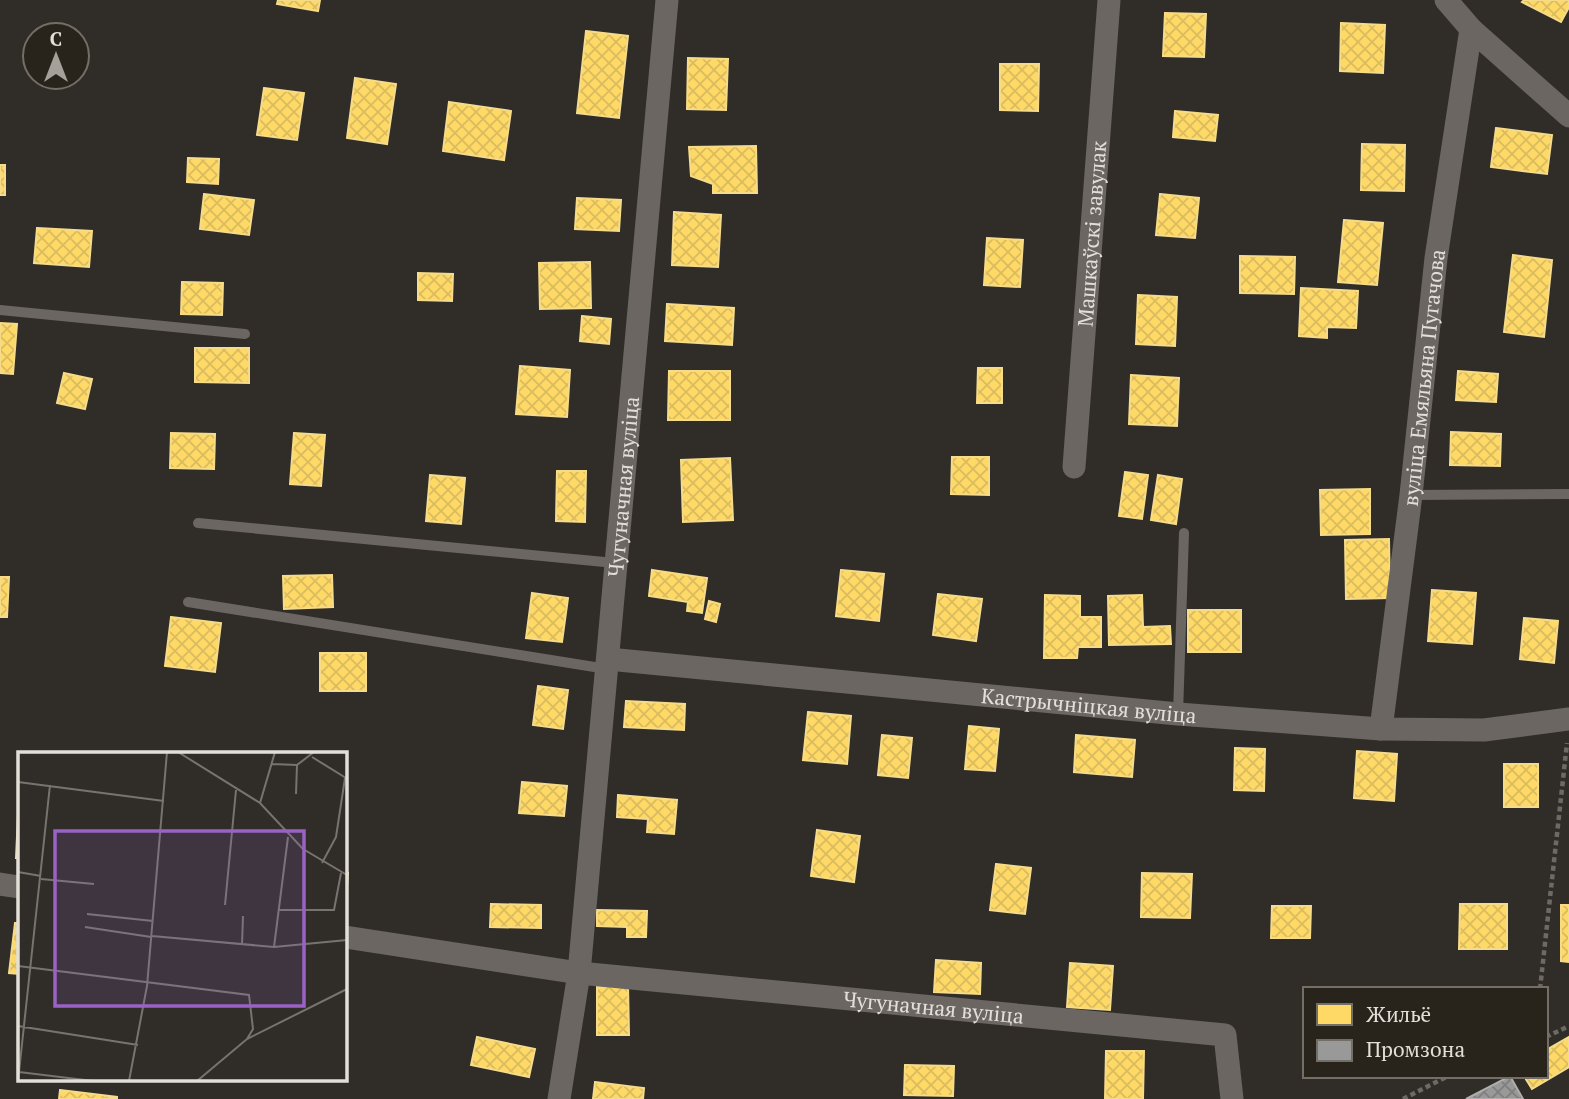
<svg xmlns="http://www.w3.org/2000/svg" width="1569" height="1099" font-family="'PT Serif',serif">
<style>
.homes{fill:url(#homes-cross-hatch);stroke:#f6db88;stroke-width:2}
.industry{fill:url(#industry-cross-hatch);stroke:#afaeac;stroke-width:2}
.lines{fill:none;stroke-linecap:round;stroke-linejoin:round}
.path{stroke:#6e6965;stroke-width:4.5;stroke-dasharray:5 3.5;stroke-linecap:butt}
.service{stroke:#6c6662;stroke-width:10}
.minor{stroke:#6c6662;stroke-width:23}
.labels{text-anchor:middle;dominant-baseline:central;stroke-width:7;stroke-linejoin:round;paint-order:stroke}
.street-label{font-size:21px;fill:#e2dfd9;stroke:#29241b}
.inset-road{fill:none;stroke:#77746f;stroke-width:2}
.view{fill:#9a62c7;fill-opacity:0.15;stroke:#9a62c7;stroke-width:3.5}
.inset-edge{fill:none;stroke:#e2dfd9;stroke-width:3.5}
</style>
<defs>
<pattern id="homes-cross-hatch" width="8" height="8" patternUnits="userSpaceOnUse" patternTransform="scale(1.75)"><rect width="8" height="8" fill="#ffd966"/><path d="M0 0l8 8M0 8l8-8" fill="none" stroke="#dabb5f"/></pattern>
<pattern id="industry-cross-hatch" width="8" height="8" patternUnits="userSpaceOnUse" patternTransform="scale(1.75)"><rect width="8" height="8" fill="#999"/><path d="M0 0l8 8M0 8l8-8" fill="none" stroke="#807f7f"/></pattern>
</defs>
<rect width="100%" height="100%" fill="#302d28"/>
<path class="homes" d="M 278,0 L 320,0 L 318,11 L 277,4 Z
M 1524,0 L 1569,0 L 1569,7 L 1561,22 L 1522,2 Z
M 1165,13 L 1206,14 L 1204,57 L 1163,56 Z
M 1341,23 L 1385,25 L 1383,73 L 1340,71 Z
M 586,31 L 628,36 L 619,118 L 577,113 Z
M 688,58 L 728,59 L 726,110 L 687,109 Z
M 1000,64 L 1039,64 L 1038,111 L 1000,110 Z
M 355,78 L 396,84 L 387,144 L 347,138 Z
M 264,88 L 304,93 L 297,140 L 257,135 Z
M 449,102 L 511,111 L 504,160 L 443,151 Z
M 1175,111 L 1218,115 L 1215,141 L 1173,137 Z
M 1496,128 L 1552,135 L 1547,174 L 1491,167 Z
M 1362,144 L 1405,145 L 1404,191 L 1361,190 Z
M 756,146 L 757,193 L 713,193 L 713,184 L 691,176 L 689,147 Z
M 188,158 L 219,159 L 218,184 L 187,182 Z
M 0,165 L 5,165 L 5,195 L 0,195 Z
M 204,194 L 254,200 L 249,235 L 200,229 Z
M 1160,194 L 1199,198 L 1195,238 L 1156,235 Z
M 577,198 L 621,200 L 619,231 L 575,229 Z
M 674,212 L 721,215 L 718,267 L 672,265 Z
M 1344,220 L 1383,223 L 1377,285 L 1338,282 Z
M 37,228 L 92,231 L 89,267 L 34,263 Z
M 987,238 L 1023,240 L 1020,287 L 984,285 Z
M 1513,255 L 1552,260 L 1544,337 L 1504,332 Z
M 1240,256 L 1295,257 L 1294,294 L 1240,293 Z
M 590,262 L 591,308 L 540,309 L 539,263 Z
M 418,273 L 453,274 L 452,301 L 418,300 Z
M 182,282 L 223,283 L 222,315 L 181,314 Z
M 1301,288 L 1358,291 L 1356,328 L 1327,327 L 1327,338 L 1299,336 Z
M 1138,295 L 1177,297 L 1175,346 L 1136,344 Z
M 667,304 L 734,308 L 732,345 L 665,341 Z
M 582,316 L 611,319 L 609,344 L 580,341 Z
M 0,323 L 17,324 L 13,374 L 0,373 Z
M 195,348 L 249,348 L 249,383 L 195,382 Z
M 520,366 L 570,370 L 567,417 L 516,414 Z
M 978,368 L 1002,368 L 1002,403 L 977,403 Z
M 669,371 L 730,371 L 730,420 L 668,420 Z
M 1458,371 L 1498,374 L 1496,402 L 1456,400 Z
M 64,373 L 92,379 L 85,409 L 57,403 Z
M 1131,375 L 1179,378 L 1177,426 L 1129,424 Z
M 1451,432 L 1501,434 L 1500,466 L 1450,465 Z
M 171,433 L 215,434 L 214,469 L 170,468 Z
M 294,433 L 325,435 L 321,486 L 290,484 Z
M 952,457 L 989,457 L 989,495 L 951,494 Z
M 730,458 L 733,520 L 683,522 L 681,460 Z
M 557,471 L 586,471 L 585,522 L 556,521 Z
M 1125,472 L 1148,475 L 1142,519 L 1119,516 Z
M 430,475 L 465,478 L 461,524 L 426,521 Z
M 1158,475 L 1182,479 L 1176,524 L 1151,520 Z
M 1370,489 L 1370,534 L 1321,535 L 1320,490 Z
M 1389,539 L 1390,598 L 1346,599 L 1345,540 Z
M 652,570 L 707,578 L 702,613 L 687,611 L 688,602 L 649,596 Z
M 841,570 L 884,574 L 879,621 L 836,616 Z
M 332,575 L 333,607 L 284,609 L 283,576 Z
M 0,577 L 9,577 L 7,617 L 0,617 Z
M 1432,590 L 1476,593 L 1472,644 L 1428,641 Z
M 532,593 L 568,598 L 562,642 L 526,638 Z
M 938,594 L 982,599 L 976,641 L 933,635 Z
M 1045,595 L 1080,596 L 1080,617 L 1101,617 L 1101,647 L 1078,647 L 1077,658 L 1044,658 Z
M 1142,595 L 1143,627 L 1170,626 L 1171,644 L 1109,645 L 1108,596 Z
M 709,601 L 720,604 L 716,622 L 705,619 Z
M 1188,610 L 1241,610 L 1241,652 L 1188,652 Z
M 171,617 L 221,623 L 215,672 L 165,666 Z
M 1524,618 L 1558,621 L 1554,663 L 1520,659 Z
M 320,653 L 366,653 L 366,691 L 320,691 Z
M 538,686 L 568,690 L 563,729 L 533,725 Z
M 626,701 L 685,704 L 684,730 L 624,727 Z
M 808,712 L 851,716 L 847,764 L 803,760 Z
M 969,726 L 999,729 L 995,771 L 965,769 Z
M 882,735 L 912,738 L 908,778 L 878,775 Z
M 1076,735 L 1135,740 L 1132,777 L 1074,772 Z
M 1235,748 L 1265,749 L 1264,791 L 1234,790 Z
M 1357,751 L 1397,754 L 1394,801 L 1354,798 Z
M 1504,764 L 1538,764 L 1538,807 L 1504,807 Z
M 522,782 L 567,786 L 564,816 L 519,813 Z
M 618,795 L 677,800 L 674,834 L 647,832 L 648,819 L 617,817 Z
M 18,815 L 19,815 L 19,858 L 16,858 Z
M 817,830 L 860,836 L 854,882 L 811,876 Z
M 996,864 L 1031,868 L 1025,914 L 990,910 Z
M 345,873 L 348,873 L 346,898 L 345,898 Z
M 1142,873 L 1192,874 L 1190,918 L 1141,917 Z
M 491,904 L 541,905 L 541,928 L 490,927 Z
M 1460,904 L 1507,904 L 1507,949 L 1459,949 Z
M 1561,905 L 1569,905 L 1569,962 L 1561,961 Z
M 1272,906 L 1311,906 L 1310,938 L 1271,938 Z
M 597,910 L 647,911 L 646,937 L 627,937 L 627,927 L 597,926 Z
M 15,923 L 19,923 L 19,974 L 9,973 Z
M 936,960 L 981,963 L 980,994 L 934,992 Z
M 1070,963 L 1113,966 L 1110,1010 L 1067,1007 Z
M 597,986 L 628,986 L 629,1035 L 597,1035 Z
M 477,1037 L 535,1049 L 529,1077 L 471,1065 Z
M 1569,1037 L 1569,1067 L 1532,1089 L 1524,1076 L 1546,1076 L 1546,1050 Z
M 1106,1051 L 1144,1051 L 1143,1099 L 1105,1099 Z
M 905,1065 L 954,1066 L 953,1096 L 904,1095 Z
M 595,1082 L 644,1088 L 643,1099 L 593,1099 Z
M 60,1090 L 117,1097 L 117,1099 L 59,1099 Z"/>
<path class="industry" d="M 1510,1076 L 1523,1099 L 1466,1099 Z"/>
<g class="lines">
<path class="path" d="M 1540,989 L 1567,743
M 1546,1037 L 1569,1026
M 1403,1099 L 1448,1076"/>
<path class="service" d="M 0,310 L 245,334
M 1411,495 L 1569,494
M 198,523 L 615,563
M 188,602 L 607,669
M 1178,714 L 1184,533"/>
<g class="minor">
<path d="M 1446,0 L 1471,29 L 1569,116"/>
<path id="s1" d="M 1074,467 L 1109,0"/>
<path id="s2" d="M 608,659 L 1178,714 L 1381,729 L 1484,730 L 1569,719"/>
<path id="s3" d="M 1381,729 L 1411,495 L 1436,258 L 1471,29"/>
<path d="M 0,884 L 19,887"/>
<path id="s4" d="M 345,937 L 579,973 L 1225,1035 L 1232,1099"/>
<path id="s5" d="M 559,1099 L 579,973 L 667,0"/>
</g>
</g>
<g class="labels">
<g class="street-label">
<text stroke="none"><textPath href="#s1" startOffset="234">Машкаўскі завулак</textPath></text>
<text stroke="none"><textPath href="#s3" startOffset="354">вуліца Емяльяна Пугачова</textPath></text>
<text stroke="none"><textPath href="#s5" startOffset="616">Чугуначная вуліца</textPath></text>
<text stroke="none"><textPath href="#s2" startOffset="483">Кастрычніцкая вуліца</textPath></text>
<text stroke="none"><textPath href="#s4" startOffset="593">Чугуначная вуліца</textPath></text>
</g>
</g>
<g transform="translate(18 752)">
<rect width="329" height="329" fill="#302d28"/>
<path class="inset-road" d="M 160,0 L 242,51 L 285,97 L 329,123M 294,5 L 328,26M 254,12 L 279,13 L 296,0M 0,30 L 146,49M 278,42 L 279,13M 242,51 L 257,0M 304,111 L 318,85 L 327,26M 0,120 L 23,124M 23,127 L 76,132M 207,153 L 218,38M 261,158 L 316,158 L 323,121M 69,162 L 135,169M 67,175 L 133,185M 134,184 L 256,195 L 329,188M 224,193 L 225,164M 256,195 L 270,85M 0,214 L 231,243 L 235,277 L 229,287M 0,274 L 120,293M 1,320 L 75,329M 0,329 L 32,33M 111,329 L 129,234 L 149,0M 179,329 L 229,287 L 329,237"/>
<path class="view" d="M 37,79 L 286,79 L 286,254 L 37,254 Z"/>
<rect width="329" height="329" class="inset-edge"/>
</g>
<rect x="1303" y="987" width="245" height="91" fill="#29241b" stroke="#736f67" stroke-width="2"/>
<rect x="1317" y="1004" width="35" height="21" fill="#ffd966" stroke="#736f67" stroke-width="2"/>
<text x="1366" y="1022" font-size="21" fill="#e2dfd9">Жильё</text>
<rect x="1317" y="1040" width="35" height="21" fill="#999999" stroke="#736f67" stroke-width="2"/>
<text x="1366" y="1057" font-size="21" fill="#e2dfd9">Промзона</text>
<g transform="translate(56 56)"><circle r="33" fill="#29241b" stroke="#736f67" stroke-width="2"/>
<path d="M0-5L12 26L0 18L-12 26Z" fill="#a4a19b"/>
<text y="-10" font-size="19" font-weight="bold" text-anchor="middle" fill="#e2dfd9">С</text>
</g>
</svg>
